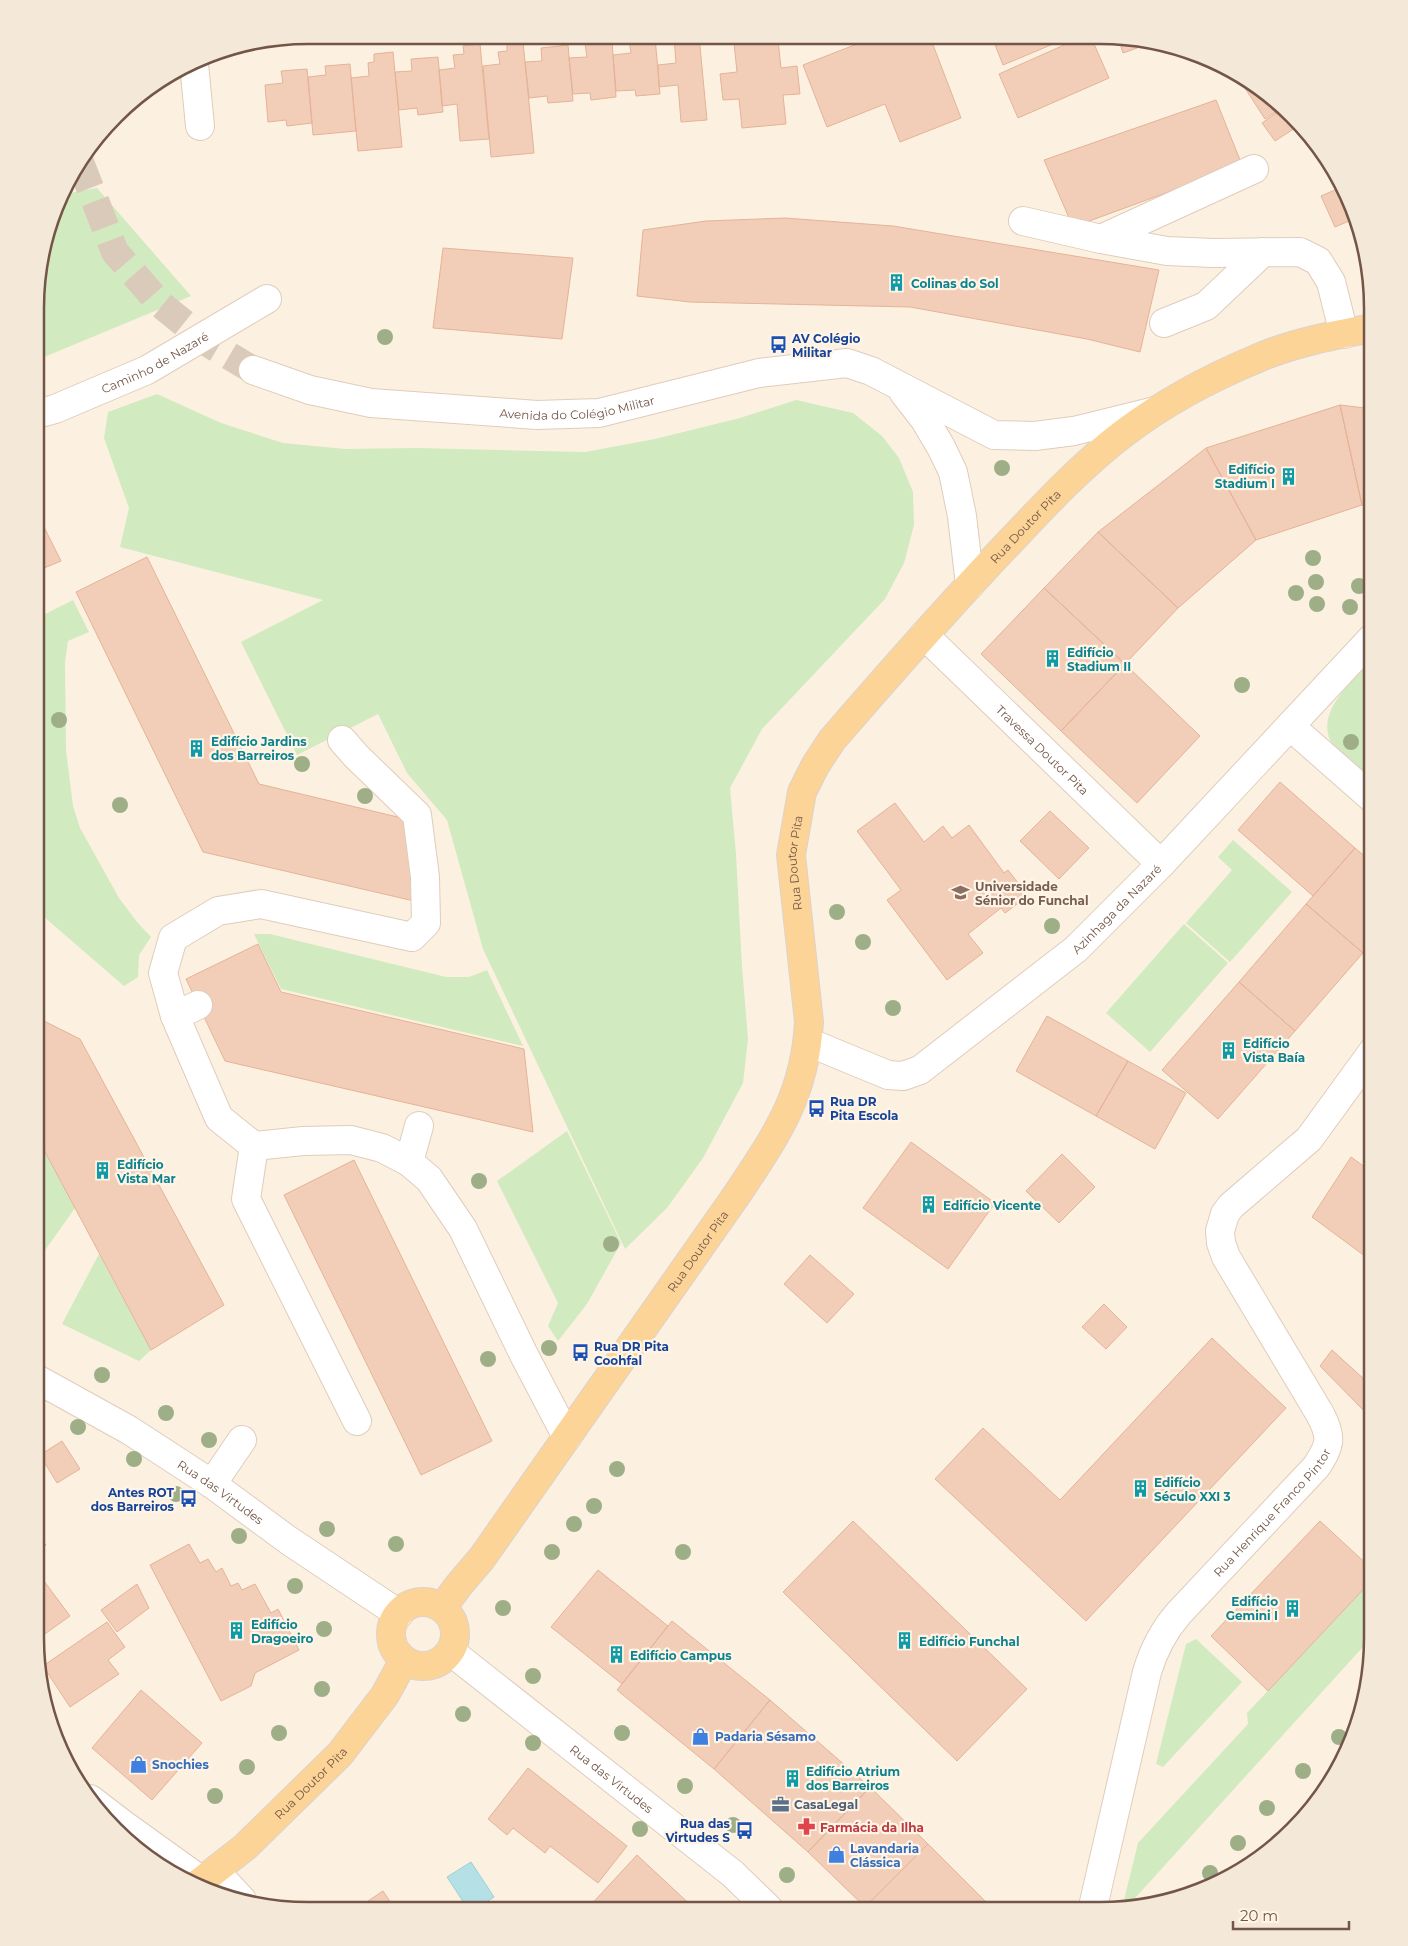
<svg xmlns="http://www.w3.org/2000/svg" width="1408" height="1946" font-family="Montserrat,sans-serif">
<style>
.green{fill:#d1eabf}
.water{fill:#b5e0e6;stroke:#9bd0d8}
.building{fill:#f2cdb7;stroke:#e5b397}
.lines{fill:none;stroke-linecap:round;stroke-linejoin:round}
.minor-tunnel{stroke:#dacaba;stroke-width:28;stroke-dasharray:28 14;stroke-linecap:butt}
.minor-casing{stroke:#e0ccbc;stroke-width:30}
.major-casing{stroke:#dbd3cf;stroke-width:30}
.minor{stroke:#fff;stroke-width:28}
.major{stroke:#fdd497;stroke-width:28}
.tree{fill:#9eaf87}
.labels{text-anchor:middle;dominant-baseline:central;stroke-width:4.5;stroke-linejoin:round;paint-order:stroke}
.culture-label{font-size:12px;font-weight:bold;fill:#0d838f;stroke:#fff5e6;text-anchor:start}
.transit-label{font-size:12px;font-weight:bold;fill:#164399;stroke:#fff5e6;text-anchor:start}
.street-label{font-size:12px;fill:#735647;stroke:#fff5e6}
.education-label{font-size:12px;font-weight:bold;fill:#785e54;stroke:#fff5e6;text-anchor:start}
.shop-label{font-size:12px;font-weight:bold;fill:#366cbe;stroke:#fff5e6;text-anchor:start}
.service-label{font-size:12px;font-weight:bold;fill:#4e5e75;stroke:#fff5e6;text-anchor:start}
.health-label{font-size:12px;font-weight:bold;fill:#be3a42;stroke:#fff5e6;text-anchor:start}
.rim{fill:none;stroke:#735647;stroke-width:2.5}
</style>
<rect width="100%" height="100%" fill="#fcf1e0"/>
<path class="green" d="M 97,188 L 191,296 L 37,360 L 37,272 L 64,194 Z
M 157,394 L 221,423 L 283,443 L 345,449 L 417,448 L 585,452 L 655,439 L 740,418 L 796,400 L 853,413 L 882,436 L 899,458 L 913,492 L 914,525 L 904,563 L 885,599 L 762,729 L 730,788 L 736,854 L 742,967 L 748,1039 L 743,1083 L 703,1158 L 667,1208 L 625,1249 L 483,949 L 447,820 L 407,773 L 378,714 L 297,755 L 241,642 L 323,600 L 120,547 L 129,508 L 104,438 L 108,412 Z
M 73,600 L 89,632 L 68,641 L 65,662 L 66,750 L 73,806 L 80,828 L 119,898 L 137,922 L 151,937 L 139,955 L 138,977 L 124,986 L 36,910 L 37,618 Z
M 1373,660 L 1373,779 C 1365,772 1333,748 1330,740 C 1317,709 1354,680 1373,660 Z
M 1233,840 L 1292,892 L 1230,962 L 1186,923 L 1232,870 L 1218,857 Z
M 1184,924 L 1228,963 L 1150,1052 L 1106,1013 Z
M 254,934 L 270,934 L 446,977 L 469,977 L 487,970 L 523,1046 L 281,989 Z
M 567,1131 L 621,1243 L 587,1304 L 558,1341 L 548,1326 L 558,1303 L 497,1181 Z
M 36,1135 L 75,1208 L 36,1263 Z
M 99,1254 L 151,1350 L 139,1361 L 62,1324 Z
M 1372,1580 L 1372,1637 L 1126,1908 L 1122,1908 L 1138,1843 L 1248,1724 L 1247,1713 Z
M 1196,1639 L 1242,1682 L 1163,1767 L 1156,1764 L 1186,1644 Z"/>
<path class="water" d="M 471,1862 L 494,1897 L 475,1909 L 468,1909 L 447,1877 Z"/>
<path class="building" d="M 674,36 L 699,36 L 707,120 L 681,122 L 678,85 L 659,87 L 658,65 L 676,63 Z
M 655,37 L 660,94 L 636,96 L 635,90 L 616,91 L 613,55 L 631,53 L 629,40 Z
M 875,37 L 930,37 L 961,118 L 900,142 L 885,104 L 827,127 L 803,65 Z
M 992,37 L 1070,37 L 1003,65 Z
M 1082,37 L 1091,37 L 1109,78 L 1018,118 L 999,74 Z
M 1118,37 L 1136,37 L 1154,42 L 1123,53 Z
M 778,40 L 781,68 L 797,66 L 800,94 L 783,95 L 786,124 L 742,128 L 739,99 L 723,100 L 720,74 L 737,72 L 734,43 Z
M 612,41 L 616,97 L 591,100 L 590,93 L 573,94 L 569,58 L 587,57 L 585,44 Z
M 523,42 L 534,153 L 491,157 L 483,66 L 500,64 L 498,52 L 507,51 L 507,44 Z
M 480,44 L 489,139 L 460,141 L 457,104 L 442,106 L 439,70 L 455,68 L 453,55 L 464,54 L 463,46 Z
M 568,45 L 573,101 L 548,103 L 547,96 L 529,98 L 525,62 L 542,61 L 541,48 Z
M 393,52 L 402,147 L 358,151 L 351,78 L 369,76 L 368,63 L 374,62 L 374,54 Z
M 438,57 L 443,112 L 418,115 L 417,108 L 399,110 L 395,72 L 412,71 L 411,59 Z
M 350,64 L 356,131 L 313,135 L 308,77 L 326,75 L 325,66 Z
M 307,69 L 312,123 L 287,126 L 286,120 L 268,122 L 265,85 L 283,83 L 281,71 Z
M 1246,80 L 1266,91 L 1283,107 L 1265,119 L 1241,82 Z
M 1216,100 L 1242,165 L 1073,227 L 1044,160 Z
M 1282,109 L 1295,128 L 1275,141 L 1262,123 Z
M 1344,186 L 1356,218 L 1335,227 L 1321,196 Z
M 785,218 L 893,226 L 1159,270 L 1140,352 L 1087,339 L 910,307 L 690,302 L 637,296 L 643,230 L 706,221 Z
M 443,248 L 573,258 L 562,339 L 433,328 Z
M 1340,405 L 1362,505 L 1256,540 L 1206,448 Z
M 1340,405 L 1373,409 L 1373,511 L 1362,505 Z
M 1206,448 L 1256,540 L 1178,608 L 1098,532 Z
M 37,513 L 61,561 L 37,571 Z
M 1098,532 L 1178,608 L 1125,664 L 1044,588 Z
M 147,557 L 259,784 L 406,819 L 414,901 L 203,852 L 76,592 Z
M 1044,588 L 1125,664 L 1061,731 L 981,654 Z
M 1125,664 L 1200,736 L 1137,803 L 1061,731 Z
M 1280,782 L 1355,848 L 1313,896 L 1238,830 Z
M 895,803 L 924,842 L 943,826 L 952,838 L 969,825 L 1004,873 L 1008,870 L 1028,896 L 1005,913 L 1001,908 L 968,934 L 983,953 L 947,980 L 887,900 L 901,890 L 857,831 Z
M 1050,811 L 1089,848 L 1059,879 L 1020,841 Z
M 1355,848 L 1373,863 L 1373,941 L 1363,953 L 1306,904 Z
M 1306,904 L 1363,953 L 1295,1031 L 1239,982 Z
M 258,944 L 281,992 L 524,1049 L 533,1132 L 225,1061 L 186,979 Z
M 1239,982 L 1295,1031 L 1218,1119 L 1162,1070 Z
M 1047,1016 L 1128,1061 L 1096,1116 L 1016,1071 Z
M 36,1017 L 80,1039 L 224,1305 L 151,1350 L 36,1135 Z
M 1128,1061 L 1186,1093 L 1155,1149 L 1096,1116 Z
M 911,1142 L 995,1203 L 948,1269 L 863,1208 Z
M 1062,1154 L 1095,1187 L 1059,1223 L 1026,1191 Z
M 1351,1157 L 1373,1173 L 1373,1262 L 1312,1217 Z
M 354,1160 L 492,1441 L 421,1475 L 284,1195 Z
M 810,1255 L 854,1294 L 827,1323 L 784,1284 Z
M 1104,1304 L 1127,1327 L 1106,1349 L 1082,1327 Z
M 1212,1338 L 1286,1408 L 1086,1621 L 935,1479 L 983,1428 L 1060,1500 Z
M 1332,1350 L 1365,1380 L 1373,1373 L 1373,1415 L 1370,1417 L 1320,1366 Z
M 62,1441 L 80,1469 L 57,1483 L 40,1455 Z
M 853,1521 L 1027,1689 L 957,1761 L 783,1592 Z
M 1320,1521 L 1372,1569 L 1372,1580 L 1268,1691 L 1211,1636 Z
M 35,1530 L 46,1545 L 35,1552 Z
M 189,1544 L 200,1563 L 208,1559 L 216,1572 L 222,1568 L 231,1586 L 238,1583 L 242,1590 L 255,1584 L 271,1613 L 278,1609 L 299,1650 L 255,1673 L 251,1686 L 221,1701 L 150,1565 Z
M 598,1570 L 668,1626 L 622,1684 L 551,1627 Z
M 41,1577 L 70,1616 L 35,1641 L 35,1581 Z
M 137,1584 L 149,1608 L 117,1632 L 101,1610 Z
M 672,1621 L 770,1700 L 714,1769 L 617,1690 Z
M 107,1622 L 125,1647 L 108,1660 L 119,1674 L 70,1707 L 43,1666 Z
M 141,1690 L 202,1743 L 152,1800 L 92,1748 Z
M 770,1700 L 870,1787 L 808,1852 L 714,1769 Z
M 528,1768 L 627,1846 L 598,1883 L 550,1846 L 545,1853 L 513,1828 L 507,1835 L 488,1819 Z
M 870,1787 L 928,1844 L 865,1907 L 808,1852 Z
M 928,1844 L 995,1911 L 869,1910 L 865,1907 Z
M 637,1855 L 696,1910 L 586,1910 Z
M 383,1891 L 395,1909 L 356,1909 Z"/>
<g class="lines">
<path class="minor-tunnel" d="M 80,162 L 115,252 L 160,304 L 211,345 L 253,370"/>
<defs>
<g id="minor">
<path d="M 194,64 L 200,126"/>
<path d="M 1023,221 L 1101,239 L 1167,251 L 1213,253 L 1300,252 L 1318,261 L 1331,282 L 1344,334"/>
<path d="M 1101,239 L 1254,169"/>
<path d="M 1164,323 L 1206,306 L 1263,252"/>
<path id="s1" d="M 253,370 L 310,390 L 371,403 L 537,415 L 599,413 L 759,373 L 847,363 L 871,371 L 994,435 L 1035,436 L 1074,431 L 1155,411"/>
<path d="M 904,393 L 925,420 L 941,447 L 953,472 L 962,516 L 970,585"/>
<path id="s2" d="M 37,414 L 55,409 L 147,370 L 267,299"/>
<path id="s3" d="M 924,635 L 1161,864"/>
<path d="M 1290,726 L 1373,799"/>
<path d="M 342,740 L 356,756 L 417,815 L 425,877 L 426,923 L 412,937 L 261,904 L 218,911 L 173,938 L 163,973 L 175,1016 L 219,1118 L 254,1146 L 303,1141 L 351,1140 L 382,1148 L 409,1162 L 429,1179 L 463,1229 L 524,1355 L 567,1437"/>
<path d="M 175,1016 L 198,1005"/>
<path id="s4" d="M 808,1042 L 888,1075 L 903,1076 L 920,1070 L 1076,949 L 1161,864 L 1373,637"/>
<path d="M 254,1146 L 246,1199 L 357,1421"/>
<path d="M 409,1162 L 419,1126"/>
<path id="s5" d="M 35,1378 L 129,1430 L 212,1484 L 288,1540 L 399,1614"/>
<path d="M 212,1484 L 242,1440"/>
<path id="s6" d="M 450,1651 L 733,1874 L 770,1910"/>
<path d="M 90,1799 L 124,1825 L 202,1881"/>
<path d="M 215,1871 L 242,1900"/>
<path id="s7" d="M 1092,1911 L 1147,1672 C 1154,1649 1163,1631 1179,1613 L 1316,1467 C 1330,1446 1333,1438 1320,1414 L 1226,1257 L 1221,1243 L 1220,1231 L 1225,1214 L 1231,1206 L 1309,1139 L 1373,1051"/>
</g>
<g id="major">
<circle cx="423" cy="1634" r="32"/>
<path id="s8" d="M 442,1608 L 459,1585 L 482,1558 L 738,1193 C 777,1134 805,1095 809,1022 L 791,855 L 802,792 L 815,766 L 832,740 C 883,681 935,622 988,565 C 1031,520 1074,471 1124,433 C 1164,403 1210,378 1256,359 C 1292,343 1334,335 1373,328"/>
<path id="s9" d="M 195,1886 L 245,1847 L 340,1754 L 385,1695 L 404,1660"/>
</g>
</defs>
<use href="#minor" class="minor-casing"/>
<use href="#major" class="major-casing"/>
<use href="#minor" class="minor"/>
<use href="#major" class="major"/>
</g>
<g class="tree">
<circle cx="385" cy="337" r="8"/>
<circle cx="1002" cy="468" r="8"/>
<circle cx="1313" cy="558" r="8"/>
<circle cx="1316" cy="582" r="8"/>
<circle cx="1359" cy="586" r="8"/>
<circle cx="1296" cy="593" r="8"/>
<circle cx="1317" cy="604" r="8"/>
<circle cx="1350" cy="607" r="8"/>
<circle cx="1242" cy="685" r="8"/>
<circle cx="59" cy="720" r="8"/>
<circle cx="1351" cy="742" r="8"/>
<circle cx="302" cy="764" r="8"/>
<circle cx="365" cy="796" r="8"/>
<circle cx="120" cy="805" r="8"/>
<circle cx="837" cy="912" r="8"/>
<circle cx="1052" cy="926" r="8"/>
<circle cx="863" cy="942" r="8"/>
<circle cx="893" cy="1008" r="8"/>
<circle cx="479" cy="1181" r="8"/>
<circle cx="611" cy="1244" r="8"/>
<circle cx="549" cy="1348" r="8"/>
<circle cx="488" cy="1359" r="8"/>
<circle cx="102" cy="1375" r="8"/>
<circle cx="166" cy="1413" r="8"/>
<circle cx="78" cy="1427" r="8"/>
<circle cx="209" cy="1440" r="8"/>
<circle cx="134" cy="1459" r="8"/>
<circle cx="617" cy="1469" r="8"/>
<circle cx="176" cy="1494" r="8"/>
<circle cx="594" cy="1506" r="8"/>
<circle cx="574" cy="1524" r="8"/>
<circle cx="327" cy="1529" r="8"/>
<circle cx="239" cy="1536" r="8"/>
<circle cx="396" cy="1544" r="8"/>
<circle cx="552" cy="1552" r="8"/>
<circle cx="683" cy="1552" r="8"/>
<circle cx="295" cy="1586" r="8"/>
<circle cx="503" cy="1608" r="8"/>
<circle cx="324" cy="1629" r="8"/>
<circle cx="533" cy="1676" r="8"/>
<circle cx="322" cy="1689" r="8"/>
<circle cx="463" cy="1714" r="8"/>
<circle cx="279" cy="1733" r="8"/>
<circle cx="622" cy="1733" r="8"/>
<circle cx="1339" cy="1737" r="8"/>
<circle cx="533" cy="1743" r="8"/>
<circle cx="247" cy="1767" r="8"/>
<circle cx="1303" cy="1771" r="8"/>
<circle cx="685" cy="1786" r="8"/>
<circle cx="215" cy="1796" r="8"/>
<circle cx="1267" cy="1808" r="8"/>
<circle cx="733" cy="1825" r="8"/>
<circle cx="640" cy="1829" r="8"/>
<circle cx="1238" cy="1843" r="8"/>
<circle cx="1210" cy="1873" r="8"/>
<circle cx="787" cy="1875" r="8"/>
</g>
<defs>
<symbol id="building-bare" viewBox="-9 -9 18 18"><path d="M-4-6H4V6H1V3H-1V6H-4ZM-2.5-4.3h1.7v1.8h-1.7ZM.8-4.3h1.7v1.8H.8ZM-2.5-1h1.7V.8h-1.7ZM.8-1h1.7V.8H.8Z" fill="#0f9aa8" stroke="#fff5e6" stroke-width="2.5" paint-order="stroke"/></symbol>
<symbol id="bus-bare" viewBox="-9 -9 18 18"><path d="M-5-6H5V4H4V6H2V4H-2V6H-4V4H-5ZM-3.5-4V0h7V-4ZM-3.5 1.2v1.5H-2V1.2ZM2 1.2v1.5H3.5V1.2Z" fill="#1a4fb4" stroke="#fff5e6" stroke-width="2.5" paint-order="stroke"/></symbol>
<symbol id="university-bare" viewBox="-9 -9 18 18"><path d="M0-5L7-2L0 1L-7-2ZM-4 1L0 2.5L4 1V4Q0 6-4 4Z" fill="#8d6e63" stroke="#fff5e6" stroke-width="2.5" paint-order="stroke"/></symbol>
<symbol id="shop-bare" viewBox="-9 -9 18 18"><path d="M-5-2.5h2.3a2.7 3.5 0 0 1 5.4 0H5L5.5 6h-11ZM-1.5-2.5h3a1.5 2.3 0 0 0-3 0Z" fill="#3f7fe0" stroke="#fff5e6" stroke-width="2.5" paint-order="stroke"/></symbol>
<symbol id="office-bare" viewBox="-9 -9 18 18"><path d="M-6-3h4V-5.5h4V-3h4V5H-6ZM-1-4.5V-3h2v-1.5ZM-6 0V1H6V0Z" fill="#5c6f8a" stroke="#fff5e6" stroke-width="2.5" paint-order="stroke"/></symbol>
<symbol id="pharmacy-bare" viewBox="-9 -9 18 18"><path d="M-2-6h4v4h4v4h-4v4h-4v-4h-4v-4h4Z" fill="#e0444e" stroke="#fff5e6" stroke-width="2.5" paint-order="stroke"/></symbol>
</defs>
<g fill-rule="evenodd">
<use href="#building-bare" x="884" y="270" width="25" height="25"/>
<use href="#bus-bare" x="766" y="332" width="25" height="25"/>
<use href="#building-bare" x="1276" y="464" width="25" height="25"/>
<use href="#building-bare" x="1040" y="646" width="25" height="25"/>
<use href="#building-bare" x="184" y="736" width="25" height="25"/>
<use href="#university-bare" x="948" y="880" width="25" height="25"/>
<use href="#building-bare" x="1216" y="1038" width="25" height="25"/>
<use href="#bus-bare" x="804" y="1096" width="25" height="25"/>
<use href="#building-bare" x="90" y="1158" width="25" height="25"/>
<use href="#building-bare" x="916" y="1192" width="25" height="25"/>
<use href="#bus-bare" x="568" y="1340" width="25" height="25"/>
<use href="#building-bare" x="1128" y="1476" width="25" height="25"/>
<use href="#bus-bare" x="176" y="1486" width="25" height="25"/>
<use href="#building-bare" x="1280" y="1596" width="25" height="25"/>
<use href="#building-bare" x="224" y="1618" width="25" height="25"/>
<use href="#building-bare" x="892" y="1628" width="25" height="25"/>
<use href="#building-bare" x="604" y="1642" width="25" height="25"/>
<use href="#shop-bare" x="688" y="1724" width="25" height="25"/>
<use href="#shop-bare" x="126" y="1752" width="25" height="25"/>
<use href="#building-bare" x="780" y="1766" width="25" height="25"/>
<use href="#office-bare" x="768" y="1792" width="25" height="25"/>
<use href="#pharmacy-bare" x="794" y="1814" width="25" height="25"/>
<use href="#bus-bare" x="732" y="1818" width="25" height="25"/>
<use href="#shop-bare" x="824" y="1842" width="25" height="25"/>
</g>
<g class="labels">
<g class="culture-label">
<text x="911" y="283">Colinas do Sol</text>
<text x="1275" y="469" text-anchor="end">Edifício<tspan x="1275" dy="14">Stadium I</tspan></text>
<text x="1067" y="652">Edifício<tspan x="1067" dy="14">Stadium II</tspan></text>
<text x="211" y="741">Edifício Jardins<tspan x="211" dy="14">dos Barreiros</tspan></text>
<text x="1243" y="1043">Edifício<tspan x="1243" dy="14">Vista Baía</tspan></text>
<text x="117" y="1164">Edifício<tspan x="117" dy="14">Vista Mar</tspan></text>
<text x="943" y="1205">Edifício Vicente</text>
<text x="1154" y="1482">Edifício<tspan x="1154" dy="14">Século XXI 3</tspan></text>
<text x="1278" y="1601" text-anchor="end">Edifício<tspan x="1278" dy="14">Gemini I</tspan></text>
<text x="251" y="1624">Edifício<tspan x="251" dy="14">Dragoeiro</tspan></text>
<text x="919" y="1641">Edifício Funchal</text>
<text x="630" y="1655">Edifício Campus</text>
<text x="806" y="1771">Edifício Atrium<tspan x="806" dy="14">dos Barreiros</tspan></text>
</g>
<g class="transit-label">
<text x="792" y="338">AV Colégio<tspan x="792" dy="14">Militar</tspan></text>
<text x="830" y="1101">Rua DR<tspan x="830" dy="14">Pita Escola</tspan></text>
<text x="594" y="1346">Rua DR Pita<tspan x="594" dy="14">Coohfal</tspan></text>
<text x="174" y="1492" text-anchor="end">Antes ROT<tspan x="174" dy="14">dos Barreiros</tspan></text>
<text x="730" y="1823" text-anchor="end">Rua das<tspan x="730" dy="14">Virtudes S</tspan></text>
</g>
<g class="street-label">
<text stroke="none"><textPath href="#s2" startOffset="129">Caminho de Nazaré</textPath></text>
<text stroke="none"><textPath href="#s1" startOffset="330">Avenida do Colégio Militar</textPath></text>
<text stroke="none"><textPath href="#s8" startOffset="1278">Rua Doutor Pita</textPath></text>
<text stroke="none"><textPath href="#s3" startOffset="165">Travessa Doutor Pita</textPath></text>
<text stroke="none"><textPath href="#s8" startOffset="858">Rua Doutor Pita</textPath></text>
<text stroke="none"><textPath href="#s4" startOffset="374">Azinhaga da Nazaré</textPath></text>
<text stroke="none"><textPath href="#s8" startOffset="439">Rua Doutor Pita</textPath></text>
<text stroke="none"><textPath href="#s5" startOffset="218">Rua das Virtudes</textPath></text>
<text stroke="none"><textPath href="#s7" startOffset="450">Rua Henrique Franco Pintor</textPath></text>
<text stroke="none"><textPath href="#s6" startOffset="206">Rua das Virtudes</textPath></text>
<text stroke="none"><textPath href="#s9" startOffset="155">Rua Doutor Pita</textPath></text>
</g>
<g class="education-label">
<text x="975" y="886">Universidade<tspan x="975" dy="14">Sénior do Funchal</tspan></text>
</g>
<g class="shop-label">
<text x="715" y="1736">Padaria Sésamo</text>
<text x="152" y="1764">Snochies</text>
<text x="850" y="1848">Lavandaria<tspan x="850" dy="14">Clássica</tspan></text>
</g>
<g class="service-label">
<text x="794" y="1804">CasaLegal</text>
</g>
<g class="health-label">
<text x="820" y="1827">Farmácia da Ilha</text>
</g>
</g>
<path d="M0 0H1408V1946H0ZM308 44H1100A264 264 0 0 1 1364 308V1638A264 264 0 0 1 1100 1902H308A264 264 0 0 1 44 1638V308A264 264 0 0 1 308 44Z" fill="#f4e8d9" fill-rule="evenodd"/>
<path class="rim" d="M308 44H1100A264 264 0 0 1 1364 308V1638A264 264 0 0 1 1100 1902H308A264 264 0 0 1 44 1638V308A264 264 0 0 1 308 44Z"/>
<path d="M1233 1921v8h116v-8" fill="none" stroke="#735647" stroke-width="2.5"/>
<text x="1240" y="1921" font-size="15" fill="#735647" stroke="#fff5e6" stroke-width="4" paint-order="stroke">20 m</text>
</svg>
